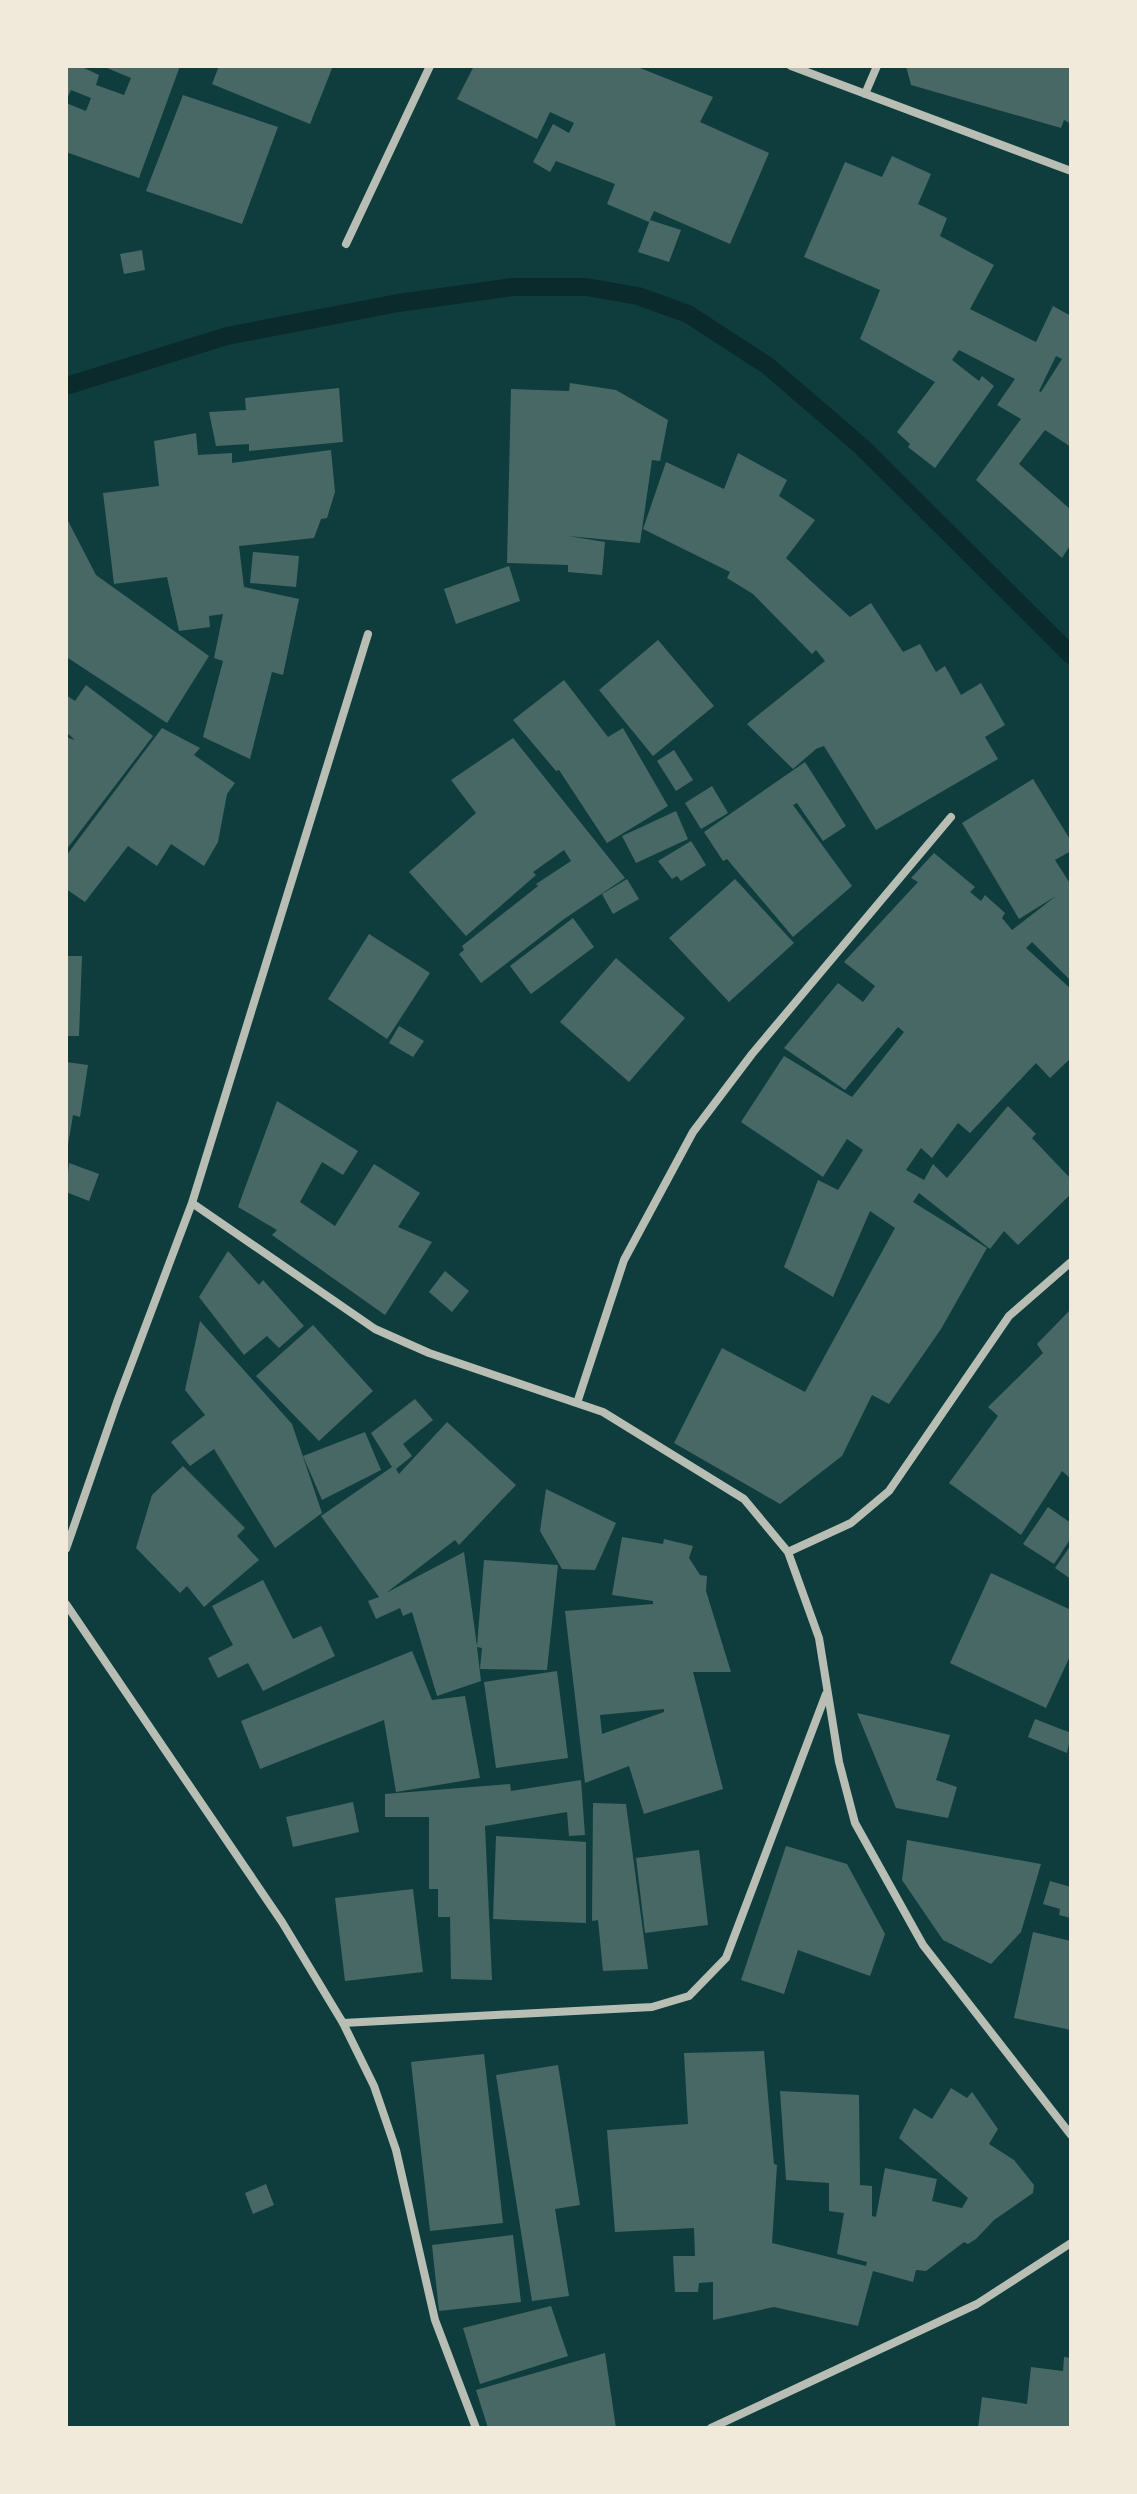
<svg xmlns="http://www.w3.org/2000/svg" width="1137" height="2494" font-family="'Fira Sans',sans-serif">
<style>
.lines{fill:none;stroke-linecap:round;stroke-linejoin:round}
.stream{stroke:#0a2a2b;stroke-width:18}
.building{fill:#486865;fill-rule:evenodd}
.minor{stroke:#b8beb3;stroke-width:8}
</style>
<rect width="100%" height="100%" fill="#0f3d3e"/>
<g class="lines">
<path class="stream" d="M 66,386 L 227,336 L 398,303 L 513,287 L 586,287 L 638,296 L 688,314 L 768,366 L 862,447 L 1071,655"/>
</g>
<path class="building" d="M 66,66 L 80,66 L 99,75 L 96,85 L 124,95 L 131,78 L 102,66 L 180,66 L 139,178 L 66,152 L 66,103 L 86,111 L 91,98 L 71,90 L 66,101 Z
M 219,66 L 333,66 L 310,124 L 212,84 Z
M 474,66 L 635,66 L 713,97 L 700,122 L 769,153 L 730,244 L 654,211 L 649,222 L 607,204 L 615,184 L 556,161 L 550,172 L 533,162 L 553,124 L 569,133 L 574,123 L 550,112 L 537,139 L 457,99 Z
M 906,66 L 1071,66 L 1071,124 L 1064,120 L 1061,128 L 911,85 Z
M 183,95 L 278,127 L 242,224 L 146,191 Z
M 892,156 L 931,174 L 918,204 L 947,218 L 940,236 L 994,265 L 970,309 L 1036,342 L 1053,306 L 1071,316 L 1071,447 L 1045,430 L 1019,464 L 1071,510 L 1071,544 L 1062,558 L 976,480 L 1021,419 L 997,405 L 1015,379 L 959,350 L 952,360 L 979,381 L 982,376 L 994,386 L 935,468 L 908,447 L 910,444 L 897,432 L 935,382 L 860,339 L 880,290 L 804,257 L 845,162 L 882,177 ZM 1056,356 L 1062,359 L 1041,392 L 1039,391 Z
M 650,220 L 681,230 L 669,262 L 638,252 Z
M 142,250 L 145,270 L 124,274 L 120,254 Z
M 570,383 L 616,390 L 668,420 L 660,461 L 652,460 L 640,543 L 568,536 L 605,542 L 602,575 L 568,572 L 568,565 L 507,563 L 511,389 L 569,391 Z
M 339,388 L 343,442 L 249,451 L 249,444 L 216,446 L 209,412 L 246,410 L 245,398 Z
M 196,433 L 198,455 L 232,453 L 232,463 L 331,450 L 335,492 L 327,518 L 321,519 L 314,538 L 239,546 L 244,587 L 299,599 L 283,675 L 272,672 L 250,759 L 203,737 L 223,661 L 214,658 L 223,614 L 209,616 L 210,627 L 179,631 L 167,577 L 114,584 L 103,493 L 159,486 L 154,441 Z
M 738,453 L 787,480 L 779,496 L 815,520 L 786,558 L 850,617 L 871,603 L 903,652 L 920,644 L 936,672 L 945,666 L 961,695 L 981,683 L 1005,725 L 985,737 L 998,759 L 876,830 L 824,746 L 816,749 L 793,769 L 747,724 L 825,661 L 816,650 L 812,654 L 753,594 L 727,578 L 730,572 L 643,529 L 666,462 L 724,489 Z
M 66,517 L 96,575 L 209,656 L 167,723 L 68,658 L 66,662 Z
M 253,552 L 299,556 L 296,587 L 250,583 Z
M 509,566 L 520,601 L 456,624 L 444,589 Z
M 658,640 L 714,706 L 653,756 L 599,690 Z
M 564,680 L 608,737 L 623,728 L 668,806 L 607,843 L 559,770 L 556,771 L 513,720 Z
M 86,685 L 153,736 L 66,850 L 66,737 L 75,740 L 66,732 L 66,695 L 75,701 Z
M 162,728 L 200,748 L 194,755 L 235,783 L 227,794 L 218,842 L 204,866 L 171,844 L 157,866 L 128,846 L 85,902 L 66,889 L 66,856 Z
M 513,738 L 625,878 L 564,919 L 481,983 L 459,954 L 464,950 L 462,946 L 538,886 L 536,884 L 571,861 L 564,850 L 533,872 L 536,875 L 466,936 L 409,872 L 476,813 L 451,780 Z
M 674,750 L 693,780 L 676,791 L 657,761 Z
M 805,762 L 846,826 L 823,841 L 797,803 L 793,805 L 852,886 L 793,937 L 727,859 L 723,861 L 704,832 Z
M 1033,779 L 1071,841 L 1071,851 L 1055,860 L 1071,885 L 1071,981 L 1032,942 L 1026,948 L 1071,989 L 1071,1058 L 1050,1078 L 1036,1063 L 970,1133 L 958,1123 L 932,1158 L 921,1148 L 906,1170 L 924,1180 L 933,1164 L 947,1178 L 1008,1106 L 1036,1134 L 1032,1138 L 1071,1179 L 1071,1194 L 1018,1245 L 1004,1231 L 990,1249 L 919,1193 L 913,1202 L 987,1248 L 941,1329 L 889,1404 L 872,1395 L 842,1456 L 780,1504 L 674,1443 L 722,1348 L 805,1392 L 895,1228 L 870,1211 L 833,1297 L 784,1267 L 818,1180 L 838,1190 L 863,1150 L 847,1139 L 823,1177 L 741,1122 L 784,1056 L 852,1097 L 904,1032 L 898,1027 L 845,1090 L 784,1048 L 838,983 L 863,1002 L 875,986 L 844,962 L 918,882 L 911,878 L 934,853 L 975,887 L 970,892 L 981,901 L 985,895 L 1005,913 L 1002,918 L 1012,930 L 1056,896 L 1019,919 L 962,823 Z
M 712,786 L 728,813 L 701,829 L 685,803 Z
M 676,811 L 688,839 L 636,863 L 622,836 Z
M 691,841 L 706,865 L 681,881 L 677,876 L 672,879 L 658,861 Z
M 627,879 L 639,899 L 613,914 L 602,894 Z
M 735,879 L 794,943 L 729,1002 L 669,938 Z
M 573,918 L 594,947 L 531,994 L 510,966 Z
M 369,934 L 430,973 L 387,1039 L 328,999 Z
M 66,956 L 82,956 L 79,1036 L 66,1036 Z
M 616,958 L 685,1018 L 629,1082 L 560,1022 Z
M 399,1026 L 424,1041 L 413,1057 L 389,1043 Z
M 66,1062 L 88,1065 L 80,1117 L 73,1115 L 68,1145 Z
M 277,1101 L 358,1151 L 343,1175 L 322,1162 L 300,1202 L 335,1226 L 374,1164 L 420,1193 L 398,1227 L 432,1242 L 385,1315 L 272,1235 L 277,1230 L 238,1207 Z
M 69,1163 L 99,1174 L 89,1201 L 66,1192 Z
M 228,1251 L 259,1285 L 263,1280 L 304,1326 L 279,1348 L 267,1336 L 244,1355 L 199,1297 Z
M 445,1271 L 469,1291 L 452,1312 L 429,1292 Z
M 1071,1309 L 1071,1479 L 1062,1471 L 1021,1535 L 949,1483 L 998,1416 L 988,1407 L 1043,1353 L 1037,1344 Z
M 200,1321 L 292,1424 L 322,1513 L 275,1548 L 214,1449 L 190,1466 L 171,1442 L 205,1415 L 185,1390 Z
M 313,1325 L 373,1391 L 319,1441 L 256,1376 Z
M 415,1399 L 433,1420 L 403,1444 L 412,1456 L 396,1469 L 399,1474 L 447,1422 L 516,1485 L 459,1545 L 455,1540 L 386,1593 L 464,1552 L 477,1646 L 484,1560 L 558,1565 L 547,1670 L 480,1669 L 482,1648 L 477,1647 L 481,1681 L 437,1696 L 412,1612 L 403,1616 L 400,1608 L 376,1619 L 368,1601 L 379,1597 L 321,1516 L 392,1467 L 371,1433 Z
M 365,1432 L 381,1470 L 322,1500 L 303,1456 Z
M 183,1466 L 245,1528 L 237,1536 L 259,1560 L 204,1607 L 187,1586 L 180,1593 L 136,1548 L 152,1495 Z
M 546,1489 L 616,1523 L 595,1570 L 562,1569 L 540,1531 Z
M 1048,1507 L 1071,1523 L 1071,1538 L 1054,1564 L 1023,1544 Z
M 622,1537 L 663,1544 L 664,1539 L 693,1546 L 689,1558 L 700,1575 L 707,1576 L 706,1591 L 731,1672 L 693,1672 L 723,1789 L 644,1814 L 629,1766 L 585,1783 L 565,1611 L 653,1604 L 653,1601 L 612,1595 ZM 664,1709 L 664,1712 L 602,1734 L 600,1715 Z
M 1071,1545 L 1071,1579 L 1055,1568 Z
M 991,1573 L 1071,1610 L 1071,1654 L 1046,1708 L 950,1663 Z
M 263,1580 L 293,1639 L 321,1626 L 335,1656 L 263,1691 L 248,1663 L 218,1678 L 208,1658 L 233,1645 L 212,1606 Z
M 412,1651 L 432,1700 L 465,1696 L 480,1778 L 396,1792 L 384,1720 L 260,1769 L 241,1721 Z
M 557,1671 L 568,1758 L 496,1768 L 484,1682 Z
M 857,1713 L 950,1735 L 936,1780 L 957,1787 L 948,1818 L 896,1808 Z
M 1035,1719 L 1071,1733 L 1067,1753 L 1028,1737 Z
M 581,1780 L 585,1835 L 569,1836 L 567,1812 L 485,1826 L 492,1980 L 451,1979 L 450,1917 L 438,1917 L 438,1889 L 429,1889 L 429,1817 L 385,1817 L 385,1794 L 510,1784 L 511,1791 Z
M 353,1802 L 359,1832 L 293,1847 L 286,1817 Z
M 593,1803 L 626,1804 L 648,1969 L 603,1971 L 598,1920 L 592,1921 Z
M 496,1836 L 586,1842 L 586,1923 L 493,1919 Z
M 907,1840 L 1041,1864 L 1021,1932 L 991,1964 L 943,1940 L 902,1880 Z
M 786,1846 L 847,1864 L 885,1934 L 870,1976 L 798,1950 L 784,1994 L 741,1980 Z
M 699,1850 L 708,1925 L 645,1933 L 636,1858 Z
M 1050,1881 L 1071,1887 L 1071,1918 L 1059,1915 L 1060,1909 L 1043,1904 Z
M 413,1889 L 423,1972 L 345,1981 L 335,1898 Z
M 1033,1932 L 1071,1941 L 1071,2030 L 1014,2018 Z
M 764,2051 L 774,2164 L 777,2165 L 772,2243 L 866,2266 L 867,2262 L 837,2254 L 844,2213 L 829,2211 L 829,2183 L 786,2180 L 780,2091 L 859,2095 L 860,2185 L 872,2186 L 872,2216 L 876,2217 L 885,2168 L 937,2179 L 932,2201 L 962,2208 L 968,2198 L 899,2138 L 914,2108 L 932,2119 L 951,2088 L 967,2098 L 972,2092 L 998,2129 L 989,2144 L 1014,2160 L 1034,2185 L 1033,2193 L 994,2220 L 976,2239 L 968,2244 L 964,2242 L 926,2271 L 916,2270 L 913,2282 L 873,2271 L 858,2326 L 774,2307 L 713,2320 L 713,2282 L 699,2283 L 698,2292 L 675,2292 L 673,2256 L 695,2256 L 694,2228 L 615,2232 L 607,2130 L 688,2124 L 684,2053 Z
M 484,2054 L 503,2223 L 430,2231 L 411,2062 Z
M 558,2065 L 580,2205 L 555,2209 L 569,2296 L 532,2301 L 496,2075 Z
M 266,2184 L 274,2205 L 253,2214 L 245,2193 Z
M 513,2235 L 521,2302 L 439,2311 L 432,2245 Z
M 551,2306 L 568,2356 L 480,2384 L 463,2328 Z
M 605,2353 L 616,2428 L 488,2428 L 476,2390 Z
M 1064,2357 L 1071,2358 L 1071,2428 L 978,2428 L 982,2397 L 1027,2404 L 1031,2367 L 1063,2371 Z"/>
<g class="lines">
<path class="minor" d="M 791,66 L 1071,171
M 865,94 L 877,66
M 346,244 L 430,66
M 192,1203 L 375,1329 L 429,1353 L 603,1412 L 744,1499 L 788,1552 L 819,1638 L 839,1762 L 855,1823 L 923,1945 L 1071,2135
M 577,1403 L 624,1260 L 693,1132 L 752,1054 L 951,817
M 66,1549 L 117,1402 L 192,1203 L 368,634
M 788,1552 L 851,1523 L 889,1491 L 1009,1316 L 1071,1262
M 66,1604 L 282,1922 L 343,2023 L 374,2086 L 396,2150 L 435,2320 L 476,2428
M 343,2023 L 652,2007 L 689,1996 L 726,1958 L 826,1694
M 711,2428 L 977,2304 L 1071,2243"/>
</g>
<rect width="1137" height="2494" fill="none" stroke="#f1e9da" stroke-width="136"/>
</svg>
